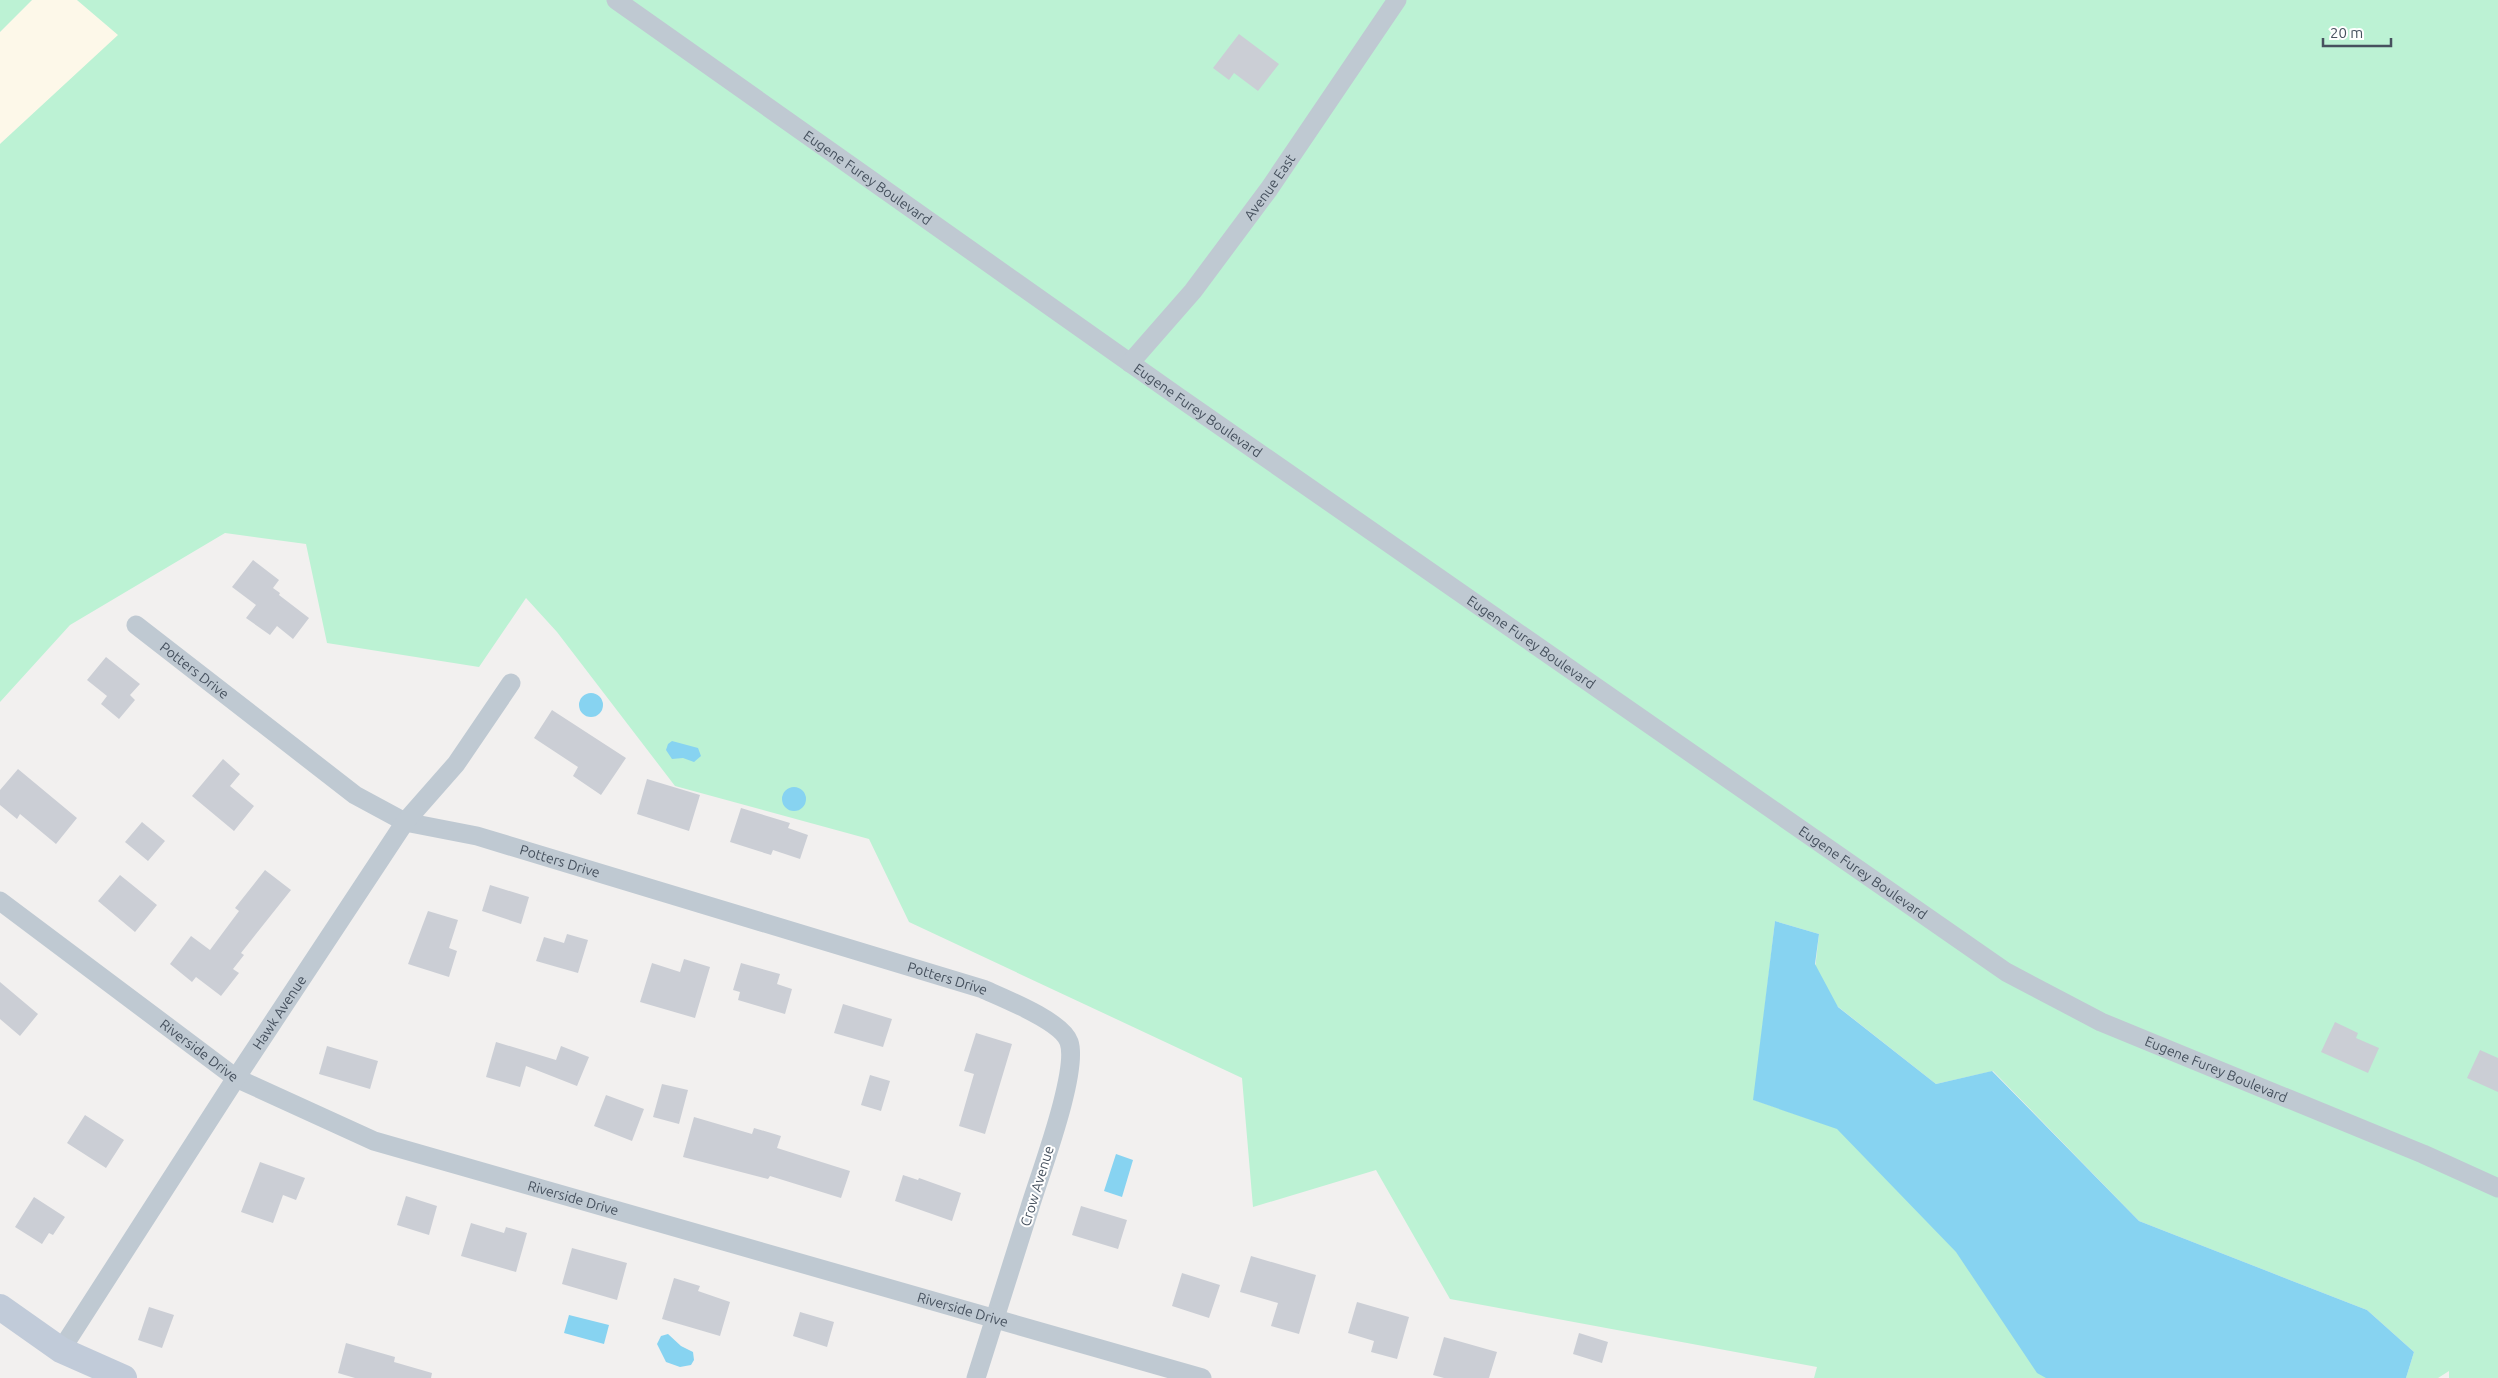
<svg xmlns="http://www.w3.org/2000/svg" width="2498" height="1378" font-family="Ubuntu,sans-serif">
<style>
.commercial{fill:#fdf8e9}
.green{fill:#bcf2d4}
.water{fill:#87d3f1}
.building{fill:#cbced5}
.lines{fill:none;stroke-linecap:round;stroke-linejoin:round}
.street{stroke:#bfc9d2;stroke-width:19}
.secondary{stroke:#c1cbd9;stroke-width:26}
.labels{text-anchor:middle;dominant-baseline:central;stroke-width:4;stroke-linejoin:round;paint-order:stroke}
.street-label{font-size:14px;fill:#46515e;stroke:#fff}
</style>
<rect width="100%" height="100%" fill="#f2f0ef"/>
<path class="commercial" d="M 32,0 L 77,0 L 119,35 L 0,144 L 0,32 Z"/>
<path class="green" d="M 0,0 L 32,0 L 0,32 Z
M 77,0 L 2498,0 L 2498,1378 L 2449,1378 L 2449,1371 L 2438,1378 L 2406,1378 L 2414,1352 L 2367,1310 L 2139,1221 L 1993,1071 L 1936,1084 L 1813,987 L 1819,934 L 1775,921 L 1754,1100 L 1839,1129 L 2077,1378 L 1814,1378 L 1817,1367 L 1450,1299 L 1376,1170 L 1253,1207 L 1242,1078 L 909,922 L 869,839 L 675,786 L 557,632 L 526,598 L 479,667 L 327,643 L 306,544 L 225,533 L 70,625 L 0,702 L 0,144 L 118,35 Z"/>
<path class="water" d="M579 705a12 12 0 1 1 24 0a12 12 0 1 1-24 0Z
M 672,741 L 698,748 L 701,756 L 694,762 L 683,758 L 672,759 L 666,750 L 668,744 Z
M782 799a12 12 0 1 1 24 0a12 12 0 1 1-24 0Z
M 1775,921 L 1819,934 L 1815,964 L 1838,1007 L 1936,1084 L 1992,1071 L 2139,1221 L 2367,1310 L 2414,1352 L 2406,1378 L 2046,1378 L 2037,1373 L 1956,1252 L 1837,1129 L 1753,1100 Z
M 1116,1154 L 1133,1160 L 1122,1197 L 1104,1191 Z
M 569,1315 L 609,1325 L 604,1344 L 564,1333 Z
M 668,1334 L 681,1346 L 693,1352 L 694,1360 L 691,1365 L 680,1367 L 666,1362 L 657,1344 L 661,1336 Z"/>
<path class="building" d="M 1239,34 L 1279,64 L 1258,91 L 1234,73 L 1229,80 L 1213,68 Z
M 253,560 L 279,580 L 273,588 L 280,593 L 279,595 L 309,618 L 293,639 L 277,626 L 270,635 L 246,618 L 256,605 L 232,587 Z
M 106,657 L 140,684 L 130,695 L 135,700 L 119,719 L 101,704 L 107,696 L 87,680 Z
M 552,710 L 626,758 L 601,795 L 573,776 L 578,767 L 534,738 Z
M 223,759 L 240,774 L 230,786 L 254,806 L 234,831 L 192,796 Z
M 18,769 L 77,818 L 56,844 L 20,814 L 17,819 L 0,805 L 0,790 Z
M 647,779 L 700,795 L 689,831 L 637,814 Z
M 741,808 L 790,823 L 788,828 L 808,835 L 800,859 L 773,850 L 771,855 L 730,842 Z
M 142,822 L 165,841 L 148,861 L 125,842 Z
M 265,870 L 291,890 L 241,953 L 244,955 L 233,969 L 239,973 L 221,996 L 196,977 L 192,982 L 170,964 L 191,936 L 210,950 L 239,911 L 235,908 Z
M 120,875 L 157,905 L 135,932 L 98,901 Z
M 490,885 L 529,897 L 521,924 L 482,911 Z
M 428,911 L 458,920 L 449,948 L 457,951 L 449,977 L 408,964 Z
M 567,934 L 588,940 L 578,973 L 536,961 L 544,937 L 564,943 Z
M 684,959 L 710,967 L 695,1018 L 640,1002 L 652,963 L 680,972 Z
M 741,963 L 780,974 L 777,984 L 792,989 L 785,1014 L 738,1000 L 740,992 L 733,990 Z
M 0,982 L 38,1014 L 20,1036 L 0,1019 Z
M 843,1004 L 892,1019 L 883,1047 L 834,1033 Z
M 2335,1022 L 2358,1033 L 2356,1038 L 2379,1048 L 2368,1073 L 2321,1052 Z
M 976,1033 L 1012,1044 L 985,1134 L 959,1126 L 974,1074 L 964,1071 Z
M 496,1042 L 556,1060 L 561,1046 L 589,1057 L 577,1086 L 526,1066 L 520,1087 L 486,1077 Z
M 327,1046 L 378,1061 L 370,1089 L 319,1074 Z
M 2480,1050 L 2498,1058 L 2498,1092 L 2467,1078 Z
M 870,1075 L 890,1081 L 881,1111 L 861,1105 Z
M 662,1084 L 688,1090 L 679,1124 L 653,1117 Z
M 606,1095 L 644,1109 L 632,1141 L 594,1126 Z
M 85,1115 L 124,1140 L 106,1168 L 67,1143 Z
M 694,1117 L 752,1134 L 754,1128 L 781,1136 L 777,1148 L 850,1171 L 841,1198 L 770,1176 L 768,1179 L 683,1157 Z
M 260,1162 L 305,1178 L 296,1200 L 283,1195 L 273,1223 L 241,1212 Z
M 903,1175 L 918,1180 L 919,1178 L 961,1193 L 952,1221 L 895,1201 Z
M 406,1196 L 437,1206 L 429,1235 L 397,1225 Z
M 34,1197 L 65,1217 L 53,1235 L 49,1233 L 42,1244 L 15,1227 Z
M 1081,1206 L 1127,1220 L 1118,1249 L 1072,1235 Z
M 471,1223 L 504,1233 L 506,1227 L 527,1233 L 516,1272 L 461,1256 Z
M 572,1248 L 627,1263 L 617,1300 L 562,1284 Z
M 1251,1256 L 1316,1275 L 1299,1334 L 1271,1326 L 1278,1303 L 1240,1292 Z
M 1182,1273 L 1220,1285 L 1209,1318 L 1172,1306 Z
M 674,1278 L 700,1286 L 698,1291 L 730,1302 L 720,1336 L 662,1319 Z
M 1357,1302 L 1409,1317 L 1397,1359 L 1371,1352 L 1374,1341 L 1348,1333 Z
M 149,1307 L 174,1315 L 162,1348 L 138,1340 Z
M 800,1312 L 834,1322 L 827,1347 L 793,1336 Z
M 1579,1333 L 1608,1342 L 1602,1363 L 1573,1354 Z
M 1444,1337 L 1497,1352 L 1489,1378 L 1444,1378 L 1433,1375 Z
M 346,1343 L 395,1357 L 394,1362 L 432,1373 L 431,1378 L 355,1378 L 338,1373 Z"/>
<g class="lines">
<g class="street">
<path id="s1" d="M 616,0 L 1177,396 L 2006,972 L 2101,1022 L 2423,1154 L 2498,1188"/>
<path id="s2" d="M 1130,363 L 1193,291 L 1269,189 L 1397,0"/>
<path id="s3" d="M 136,625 L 355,795 L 405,822 L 477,836 L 983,989 C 1003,998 1062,1021 1069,1042 C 1079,1071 1040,1174 1030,1207 C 1012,1264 994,1321 976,1378"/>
<path id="s4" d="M 0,901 L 236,1078 L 374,1141 L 1202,1378"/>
<path id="s5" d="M 61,1350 L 236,1078 L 405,822 L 456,764 L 511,683"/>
</g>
<path class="secondary" d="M 0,1307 L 61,1350 L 124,1378"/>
</g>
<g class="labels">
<g class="street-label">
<text stroke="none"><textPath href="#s1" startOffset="308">Eugene Furey Boulevard</textPath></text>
<text stroke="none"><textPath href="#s2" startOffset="225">Avenue East</textPath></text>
<text stroke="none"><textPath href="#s1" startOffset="712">Eugene Furey Boulevard</textPath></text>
<text stroke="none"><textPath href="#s1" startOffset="1118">Eugene Furey Boulevard</textPath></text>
<text stroke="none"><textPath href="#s3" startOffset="74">Potters Drive</textPath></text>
<text stroke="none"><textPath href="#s3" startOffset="494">Potters Drive</textPath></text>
<text stroke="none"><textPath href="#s1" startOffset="1522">Eugene Furey Boulevard</textPath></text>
<text stroke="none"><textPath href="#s3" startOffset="899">Potters Drive</textPath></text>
<text stroke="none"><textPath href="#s5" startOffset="402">Hawk Avenue</textPath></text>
<text stroke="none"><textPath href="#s4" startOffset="249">Riverside Drive</textPath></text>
<text stroke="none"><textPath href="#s1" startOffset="1928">Eugene Furey Boulevard</textPath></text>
<text transform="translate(1037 1186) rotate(-73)">Crow Avenue</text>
<text stroke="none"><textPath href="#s4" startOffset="654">Riverside Drive</textPath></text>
<text stroke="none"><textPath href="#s4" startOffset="1059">Riverside Drive</textPath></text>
</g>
</g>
<path d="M2323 38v8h68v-8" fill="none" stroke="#46515e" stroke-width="2.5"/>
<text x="2330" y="38" font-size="15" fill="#46515e" stroke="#ffffff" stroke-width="4" paint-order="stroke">20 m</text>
</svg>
